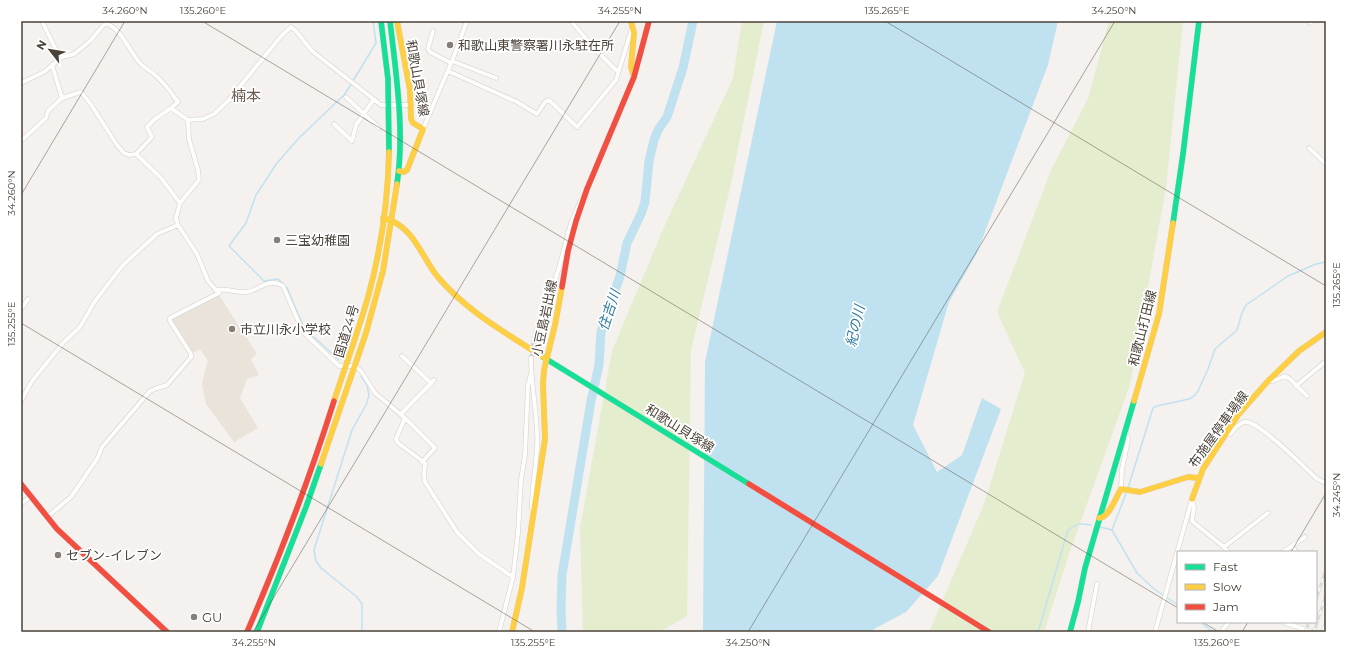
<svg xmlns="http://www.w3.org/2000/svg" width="1347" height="653" font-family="Montserrat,'Noto Sans JP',sans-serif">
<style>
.education{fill:#eae3da}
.green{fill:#e5edcf}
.water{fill:#c0e2f0}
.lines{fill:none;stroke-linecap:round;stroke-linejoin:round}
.stream{stroke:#c0e2f0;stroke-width:1.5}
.river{stroke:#c0e2f0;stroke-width:9}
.street-tunnel{stroke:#d2ceca;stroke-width:4;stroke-dasharray:4 2;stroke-linecap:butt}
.street-casing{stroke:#d2cfcb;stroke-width:5}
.fast-casing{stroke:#d4cfc7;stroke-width:6}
.slow-casing{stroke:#d4cfc7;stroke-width:6}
.jam-casing{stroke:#d4cfc7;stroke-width:6}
.street{stroke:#fdfdfc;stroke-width:4}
.fast{stroke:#16e098;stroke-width:5.5}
.slow{stroke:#ffcf43;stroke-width:5.5}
.jam{stroke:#f24e42;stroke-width:5.5}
.rail-casing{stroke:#dbdbda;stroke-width:3}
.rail{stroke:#fff;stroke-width:1.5;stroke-dasharray:4.5;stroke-linecap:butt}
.ticks{fill:none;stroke:#4b4239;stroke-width:1;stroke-opacity:0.45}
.poi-dot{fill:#867f78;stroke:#fff;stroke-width:1.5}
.labels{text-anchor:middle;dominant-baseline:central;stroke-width:3.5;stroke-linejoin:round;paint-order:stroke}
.poi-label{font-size:13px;fill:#4b4239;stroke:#fff;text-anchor:start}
.street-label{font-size:13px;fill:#4b4239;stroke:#fff}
.water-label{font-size:14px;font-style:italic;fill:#2d7b9e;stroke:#fff}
.quarter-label{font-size:15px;fill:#6d5e51;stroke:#fff}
.neatline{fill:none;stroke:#4b4239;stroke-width:1.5}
.ticks-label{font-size:10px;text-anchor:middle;fill:#4b4239}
</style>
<rect width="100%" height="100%" fill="#f4f1ee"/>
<path class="education" d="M 219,295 L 257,354 L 251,359 L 259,375 L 247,379 L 240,398 L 258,428 L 234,442 L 206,404 L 202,385 L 204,374 L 208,361 L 200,349 L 193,353 L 171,321 L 172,318 Z"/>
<path class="green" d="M 742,21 L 764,21 L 730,188 L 691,350 L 687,616 L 660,632 L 583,632 L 580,528 L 612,351 L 664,227 L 733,78 Z
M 1109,21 L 1183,21 L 1166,188 L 1130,385 L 1070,551 L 1044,632 L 929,632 L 984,504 L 1025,373 L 997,312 L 1052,168 L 1088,99 Z"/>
<path class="water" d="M 777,21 L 1058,21 L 1048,65 L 977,253 L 949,302 L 913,425 L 937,472 L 962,455 L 982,398 L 1001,409 L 938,576 L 906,612 L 874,629 L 872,632 L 703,632 L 705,362 Z"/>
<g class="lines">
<path class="stream" d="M 339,360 L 304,328 L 287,288 L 278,279 L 264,281 L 229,246 L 246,223 L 256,195 L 277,163 L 299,138 L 345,94 L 376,43 L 373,21
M 361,376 L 367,385 L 369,395 L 367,403 L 352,430 L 314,550 L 316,561 L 321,568 L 357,597 L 362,604 L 362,632
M 1128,488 L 1153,408 L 1157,406 L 1189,399 L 1194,396 L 1198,391 L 1208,369 L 1215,349 L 1237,330 L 1242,313 L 1246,305 L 1288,276 L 1316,264 L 1326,262
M 1100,527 L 1112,530 L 1137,573 L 1154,589 L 1178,605
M 1112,530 L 1127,491
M 1200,622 L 1213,632
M 1038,632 L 1068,530 C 1077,523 1080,523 1091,525"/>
<path class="river" d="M 562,632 L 561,610 L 562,575 L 591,401 L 599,365 L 601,332 L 620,276 L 627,243 L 641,214 L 645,202 L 649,161 L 654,140 L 658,130 L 667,117 L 683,68 L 693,21"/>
<path class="street-tunnel" d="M 531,358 L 534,341"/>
<defs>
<path id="street" d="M 42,21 L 55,48 L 62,57
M 571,21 L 593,47 L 618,72
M 106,23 C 122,30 129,50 139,62 C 143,67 149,70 154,74 C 163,81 171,92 178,102 L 171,108
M 1310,23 L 1313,21
M 433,31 L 428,49 L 430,52 L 451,63
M 452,61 L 496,78
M 52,65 L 62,98
M 448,71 L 517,102 L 537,114 L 545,102 L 549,100 L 577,127 L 616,80 L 632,28
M 21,83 L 44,72 L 62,57 L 74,54 L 90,41 L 107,21
M 346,97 L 379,128
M 334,124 L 352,141 L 356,125 L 374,99
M 423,129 L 452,61 L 467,21
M 21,141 L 46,118 L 48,111 L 62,98 L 81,92 L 90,103 L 117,145 L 124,153 L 129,155 L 136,154 L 152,137 L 147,127 L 155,119 L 171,108 L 188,120 L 203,119 L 214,114 L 228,101 L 282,35 L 291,27 L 295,30 L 312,51 L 381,105 L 410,105
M 1309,148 L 1326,164
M 136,154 L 161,178 L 180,203
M 215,290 C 226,288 236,293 247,292 C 260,290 268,277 283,286 L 303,332 L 339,366 L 355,366 L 361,371 L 375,393 L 405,418 L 396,439 L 398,443 L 425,463 L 424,475 L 425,482 L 457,532 L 479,554 L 513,577
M 21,309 L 28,299
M 534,341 L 536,332 L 547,304 L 559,268 L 571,223 L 581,200
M 402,356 L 431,383
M 531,358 C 531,383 536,407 537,432 C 539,458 531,483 532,509
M 1268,381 L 1273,381 L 1285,376 L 1290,379 L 1307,396
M 1296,386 L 1326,361
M 21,401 L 32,381 L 63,343 L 80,327 L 95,301 L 123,265 L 157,234 L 178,225
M 401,414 L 434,380
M 405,418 L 435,448 L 422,462
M 1226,433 L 1230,434 C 1234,430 1241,420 1247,422 C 1263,425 1304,467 1317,479 L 1326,483
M 1121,489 L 1122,469 L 1128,440 L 1126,432
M 1193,502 L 1194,507 L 1192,521 L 1224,547 L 1228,552
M 21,504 L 31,496
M 47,517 L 71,497 L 97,459 L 102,447 L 150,391 L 157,388 L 167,385 L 191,357 L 191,354 L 170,321 L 170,318 L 219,293 L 208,281 L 197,254 L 178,225 L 176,218 L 180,203 L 199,180 L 198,170 L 189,139 L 188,120
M 1292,546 L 1296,552
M 1224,547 L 1268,513
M 1283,552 L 1305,537
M 1283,622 L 1312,632
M 499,632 L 513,577 L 518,533 L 521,480 L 525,455 L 528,385 L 531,374
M 1088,632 L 1097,584
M 1155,632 L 1192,499
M 1221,632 L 1229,622
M 1323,632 L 1326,626"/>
<path id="fast" d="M 381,21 L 388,79 L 389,152
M 390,21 C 396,74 405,130 397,184
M 1173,223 L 1183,154 L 1199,21
M 543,357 L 749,484
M 257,632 L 306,507 L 321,464
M 1070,632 L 1078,602 L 1085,568 L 1134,401"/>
<path id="slow" d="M 397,21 L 410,90 L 411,119 L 413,123 L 423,129 L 407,170 L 404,172 L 399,171
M 631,21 L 634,33 L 631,67 L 634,77
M 383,218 C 413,225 420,254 437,276 C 466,311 506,333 543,357
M 334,401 C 345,367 358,332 368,297 C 381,250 388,200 389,152
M 1134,401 L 1159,314 L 1173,223
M 321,464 L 366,333 L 383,271 L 397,184
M 1192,499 L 1203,469 L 1238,415 L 1268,381 L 1299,351 L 1326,332
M 1099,518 C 1109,518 1116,497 1121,489 L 1140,492 L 1188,477 L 1199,478
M 512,632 L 522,588 L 545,439 L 543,384 L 544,370 L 555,325 L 562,287"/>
<path id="jam" d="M 562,287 L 568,251 L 576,221 L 587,189 L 634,77 L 649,21
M 21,484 L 57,529 L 167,632
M 749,484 L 989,632
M 247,632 C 280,556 309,480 334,401"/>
</defs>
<use href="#street" class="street-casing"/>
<use href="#fast" class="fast-casing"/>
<use href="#slow" class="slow-casing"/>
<use href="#jam" class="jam-casing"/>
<use href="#street" class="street"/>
<use href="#fast" class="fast"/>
<use href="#slow" class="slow"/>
<use href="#jam" class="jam"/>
<defs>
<path id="rail" d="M 1316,600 L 1326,569
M 1305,632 L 1309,622
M 1314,632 L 1326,595"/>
</defs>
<use href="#rail" class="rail-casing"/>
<use href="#rail" class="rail"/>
</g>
<path class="ticks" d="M 202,21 L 1178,608M 885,21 L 1326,286M 21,195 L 125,21M 21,323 L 535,632M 1291,552 L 1326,493M 1202,622 L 1219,632M 253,632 L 620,21M 748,632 L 1115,21M 1242,632 L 1248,622"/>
<g class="poi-dot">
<circle cx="450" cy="45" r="4"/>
<circle cx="277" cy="240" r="4"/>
<circle cx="232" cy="329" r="4"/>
<circle cx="58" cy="555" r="4"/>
<circle cx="194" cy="617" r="4"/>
</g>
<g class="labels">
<g class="poi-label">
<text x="458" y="45">和歌山東警察署川永駐在所</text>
<text x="285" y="240">三宝幼稚園</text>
<text x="240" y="329">市立川永小学校</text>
<text x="66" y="555">セブン-イレブン</text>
<text x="202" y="617">GU</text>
</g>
<g class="street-label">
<text transform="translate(418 78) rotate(80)">和歌山貝塚線</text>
<text transform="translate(544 318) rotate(-78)">小豆島岩出線</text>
<text transform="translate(1142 328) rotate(-76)">和歌山打田線</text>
<text transform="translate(346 331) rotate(-73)">国道24号</text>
<text transform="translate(680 428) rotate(32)">和歌山貝塚線</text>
<text transform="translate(1218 429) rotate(-54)">布施屋停車場線</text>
</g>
<g class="water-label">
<text transform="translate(609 310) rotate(-72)">住吉川</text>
<text transform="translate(855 326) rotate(-77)">紀の川</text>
</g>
<g class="quarter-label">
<text x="246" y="95">楠本</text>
</g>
</g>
<rect width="1347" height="653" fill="none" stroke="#ffffff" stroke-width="44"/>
<rect x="1177" y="551" width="140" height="72" fill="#ffffff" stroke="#b7b3b0"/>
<rect x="1185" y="564" width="20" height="6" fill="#16e098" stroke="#b7b3b0"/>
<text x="1213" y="571" font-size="12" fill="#4b4239">Fast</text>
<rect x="1185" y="584" width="20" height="6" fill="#ffcf43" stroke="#b7b3b0"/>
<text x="1213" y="591" font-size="12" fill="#4b4239">Slow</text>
<rect x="1185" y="604" width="20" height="6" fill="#f24e42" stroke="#b7b3b0"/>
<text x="1213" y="611" font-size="12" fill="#4b4239">Jam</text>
<g transform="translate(50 50) rotate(301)" stroke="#ffffff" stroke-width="3" paint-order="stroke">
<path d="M0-3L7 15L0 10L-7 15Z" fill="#4b4239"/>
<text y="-6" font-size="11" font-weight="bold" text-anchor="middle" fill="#4b4239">N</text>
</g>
<rect x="22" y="22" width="1303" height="609" class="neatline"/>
<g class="ticks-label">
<text x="125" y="14">34.260°N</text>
<text x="203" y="14">135.260°E</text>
<text x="620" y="14">34.255°N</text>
<text x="887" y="14">135.265°E</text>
<text x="1114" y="14">34.250°N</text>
<text transform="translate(11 193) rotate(-90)" y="4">34.260°N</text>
<text transform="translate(1336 285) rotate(-90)" y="4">135.265°E</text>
<text transform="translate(11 324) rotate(-90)" y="4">135.255°E</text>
<text transform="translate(1336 495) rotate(-90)" y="4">34.245°N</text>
<text x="254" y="646">34.255°N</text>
<text x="533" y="646">135.255°E</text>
<text x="748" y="646">34.250°N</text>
<text x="1217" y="646">135.260°E</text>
</g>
</svg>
